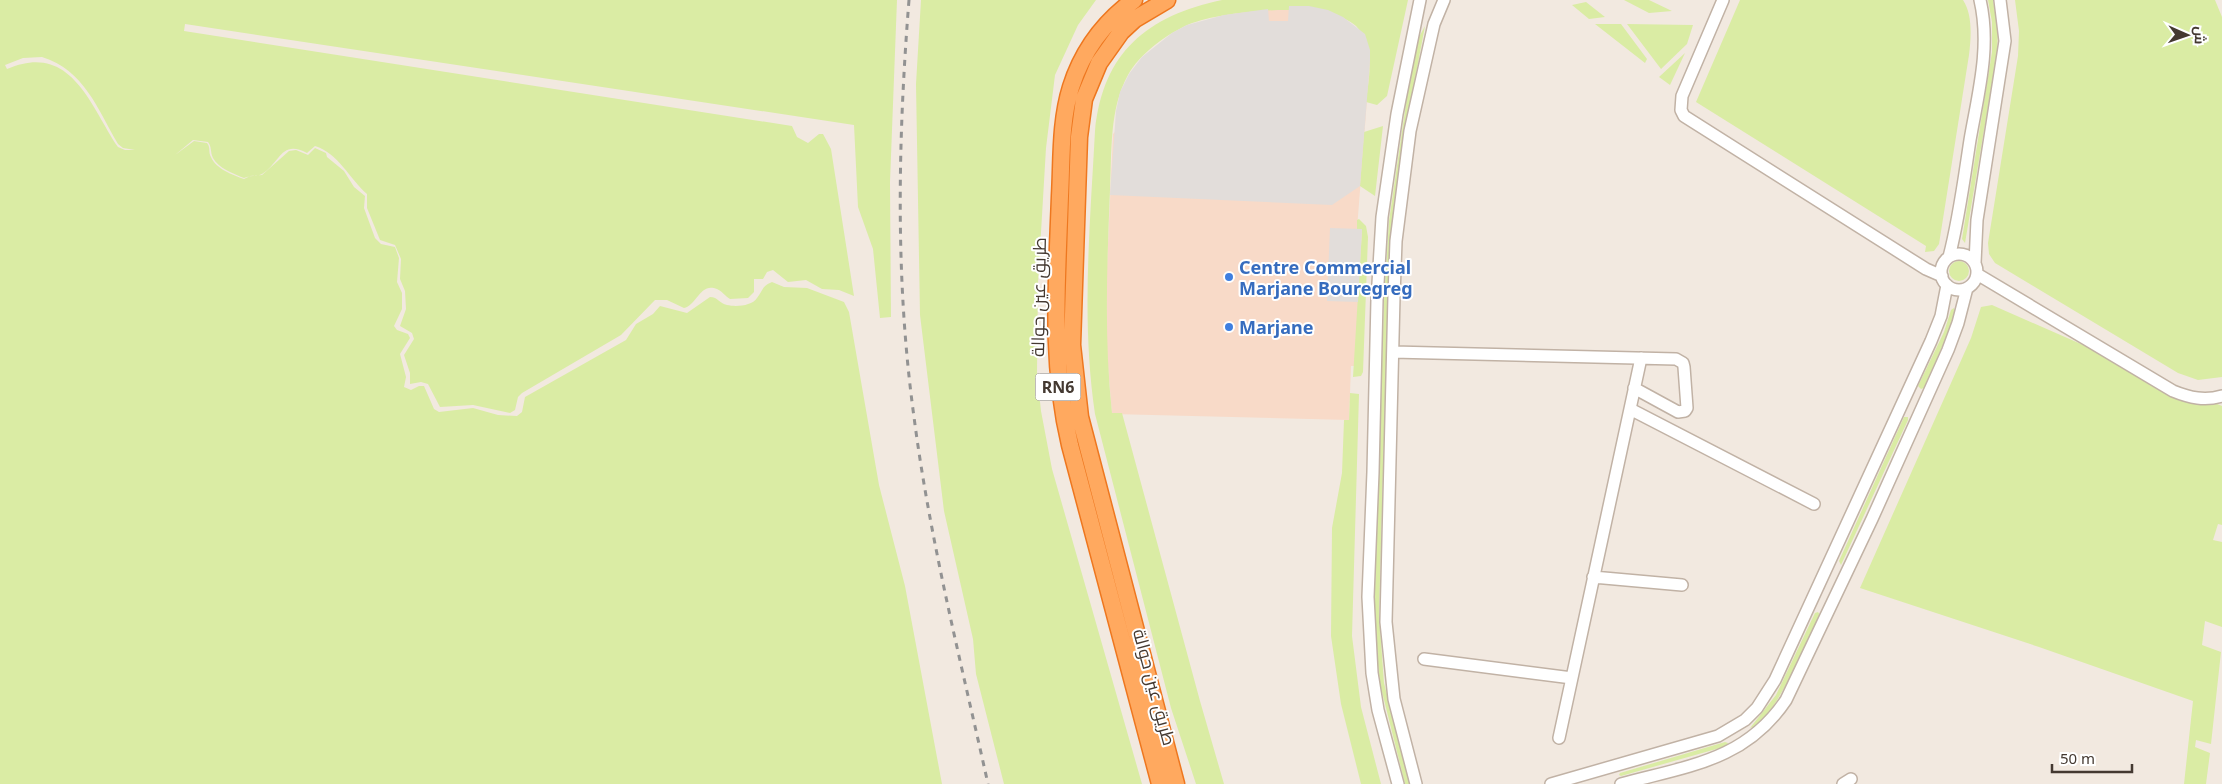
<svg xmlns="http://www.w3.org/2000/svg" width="2222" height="784" font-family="'Noto Sans',Cairo,sans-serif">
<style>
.commercial{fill:#f8dac8}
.green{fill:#daeca4;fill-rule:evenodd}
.parking{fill:#e2ddda}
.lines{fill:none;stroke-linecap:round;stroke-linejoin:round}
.minor-casing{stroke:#c1b2a5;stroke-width:14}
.highway-casing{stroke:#ee771f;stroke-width:19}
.minor{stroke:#fff;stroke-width:11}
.highway{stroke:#ffa95f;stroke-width:16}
.rail{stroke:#929292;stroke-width:3;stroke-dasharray:6 6;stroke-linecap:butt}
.shop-dot{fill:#3f7fe0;stroke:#fff;stroke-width:2}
.labels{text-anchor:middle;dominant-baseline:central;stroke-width:4;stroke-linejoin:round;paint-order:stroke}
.shield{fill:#fff;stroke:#7c746f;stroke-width:1}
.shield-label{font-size:16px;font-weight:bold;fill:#443931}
.shop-label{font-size:18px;font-weight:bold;fill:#366cbe;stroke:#fff;text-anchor:start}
.street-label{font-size:18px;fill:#443931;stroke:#fff}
</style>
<rect width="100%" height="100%" fill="#f2e9e0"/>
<path class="commercial" d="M 1289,6 L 1370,61 L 1357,229 L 1362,229 L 1355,366 L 1351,366 L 1349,420 L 1112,414 L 1107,354 L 1106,289 L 1113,134 L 1224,15 Z"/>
<path class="green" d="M 0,0 L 897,0 L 890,182 L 891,317 L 880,318 L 873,249 L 858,207 L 854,125 L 185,24 L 184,31 L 792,126 L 797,137 L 808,143 L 819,134 L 823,134 L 831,149 L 854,296 L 839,290 L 822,289 L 806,280 L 788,282 L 773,270 L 767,272 L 763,279 L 754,279 L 754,292 L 748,298 L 730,299 C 725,296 722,291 717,289 C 700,282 697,305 684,308 L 667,300 L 655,300 L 621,335 L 522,393 L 518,397 L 515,410 L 510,413 L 473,405 L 440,407 L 428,384 L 421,382 L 410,384 L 410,373 L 404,355 L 414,339 L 412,333 L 400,326 L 406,309 L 405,291 L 400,279 L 401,259 L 395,245 L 380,240 L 367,208 L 367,194 C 349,178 338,153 315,146 L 307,153 C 281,139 280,163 262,174 C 257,177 250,175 244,178 C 234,174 218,168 213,158 C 210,152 212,147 208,142 L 193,140 L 175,155 L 194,141 L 207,143 C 211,148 208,152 211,157 C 216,169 233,175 244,179 L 250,176 L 262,175 L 289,151 L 296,150 L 308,155 L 315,148 L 326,153 L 327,157 L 344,171 L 354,187 L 365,196 L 364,208 L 375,238 L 381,244 L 395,247 L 399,258 L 397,282 L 402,293 L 402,309 L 394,326 L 397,330 L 408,334 L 410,338 L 400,354 L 406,377 L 404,387 L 411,390 L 419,386 L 424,386 L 434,409 L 439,412 L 473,408 L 498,415 L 517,416 L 522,412 L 525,397 L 626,340 L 636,324 L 653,314 L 660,306 L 687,313 L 710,297 C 718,297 720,304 727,305 C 736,307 752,306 757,298 C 763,290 762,286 772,282 L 784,287 L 807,288 L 844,302 L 849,312 L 879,485 L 905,586 L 942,784 L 0,784 ZM 42,57 C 84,70 97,108 118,144 L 123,148 L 135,150 L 125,150 L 118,147 C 90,105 71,41 7,69 L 5,65 L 23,58 Z
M 921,0 L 1096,0 L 1078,25 L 1055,75 L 1046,148 L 1038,283 L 1037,373 L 1041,411 L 1052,469 L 1142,784 L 1004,784 L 976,674 L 973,639 L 944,511 L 920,315 L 916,84 Z
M 1222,0 L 1408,0 L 1387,96 L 1377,105 L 1366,102 C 1369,76 1376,47 1356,26 C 1328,0 1220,10 1185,26 C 1163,37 1140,54 1128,75 C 1109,109 1112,152 1110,190 C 1107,265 1104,338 1112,413 L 1122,413 L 1200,701 L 1224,784 L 1196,784 L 1171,708 L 1095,414 C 1081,320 1090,226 1095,131 C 1103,52 1147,16 1222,0 Z
M 1624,0 L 1649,0 L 1672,11 L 1649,13 Z
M 1740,0 L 1963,0 C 1973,15 1971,38 1969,55 L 1939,244 L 1934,251 L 1925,252 L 1926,246 L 1696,102 Z
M 1988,0 L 1993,0 L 1998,31 L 1997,53 L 1965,243 L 1962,239 L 1992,52 L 1992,22 Z
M 2015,0 L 2215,0 L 2222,17 L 2222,377 L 2198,380 L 2178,373 L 1995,263 L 1989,254 L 1988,243 L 2018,56 L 2019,31 Z
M 1586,2 L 1605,17 L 1589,19 L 1572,5 Z
M 1595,24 L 1621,24 L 1647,59 L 1645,63 Z
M 1627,24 L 1693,25 L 1687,44 L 1661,69 Z
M 1425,26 L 1403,143 L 1389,262 L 1379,614 L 1384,683 L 1410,784 L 1405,784 L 1380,684 L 1375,639 L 1375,589 L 1384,302 L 1389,221 L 1410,76 L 1419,37 Z
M 1685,53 L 1670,85 L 1659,77 Z
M 1383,126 L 1375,196 L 1360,186 L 1364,132 Z
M 1359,219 L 1366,226 L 1368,237 L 1363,372 L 1361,376 L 1353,377 L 1362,230 L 1357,229 L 1357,220 Z
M1949 271a10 10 0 1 1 20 0a10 10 0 1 1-20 0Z
M 1992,305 L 2222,406 L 2222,525 L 2218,524 L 2213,540 L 2222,542 L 2222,627 L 2205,621 L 2202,645 L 2221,652 L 2211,744 L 2196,740 L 2195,747 L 2210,753 L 2206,784 L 2184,784 L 2193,701 L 2039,647 L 1860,588 L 1971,338 L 1981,307 Z
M 1954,308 L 1955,311 L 1948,334 L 1924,388 L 1921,389 L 1918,386 L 1944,332 L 1951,310 Z
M 1350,393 L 1359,394 L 1352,636 L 1361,707 L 1381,784 L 1361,784 L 1341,704 L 1331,636 L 1332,528 L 1342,473 L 1344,420 L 1349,420 Z
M 1904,417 L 1908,417 L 1908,420 L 1841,565 L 1839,561 Z
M 1818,612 L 1820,615 C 1809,637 1773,724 1750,728 L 1776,695 L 1815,613 Z
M 1725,742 L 1728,743 L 1727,746 L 1621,776 L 1619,775 L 1620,773 Z"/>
<path class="parking" d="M 1289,6 L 1309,6 L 1328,10 L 1343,17 L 1365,34 L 1370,50 L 1370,61 L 1360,186 L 1332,205 L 1110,195 L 1116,111 L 1120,92 L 1129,74 L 1142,57 L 1172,33 L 1187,25 L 1224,15 L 1268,9 L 1269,21 L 1288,21 Z
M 1330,228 L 1362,229 L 1358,302 L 1327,301 Z"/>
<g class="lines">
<defs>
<path id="minor" d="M 1723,0 L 1682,96 L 1681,110 L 1684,116 L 1926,269 L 1942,276
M1941 272a18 18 0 1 1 36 0a18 18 0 1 1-36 0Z
M 1949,257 C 1959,219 1964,179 1970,140 C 1978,94 1991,47 1980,0
M 1975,263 L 1977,220 L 2005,41 L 2000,0
M 1977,274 L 2173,391 C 2190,398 2205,401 2222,396
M 1393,352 L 1676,359 L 1683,363 L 1684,367 L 1687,408 L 1685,411 L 1678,412 L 1634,388
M 1630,409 L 1814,504
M 1593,577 L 1682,585
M 1424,659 L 1572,678
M 1559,738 L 1641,358
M 1398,784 L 1378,710 L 1372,673 L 1368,597 L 1373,472 L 1377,300 L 1382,217 L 1397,114 L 1420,0
M 1416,784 L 1394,699 L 1386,622 L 1394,296 L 1396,241 L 1410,131 L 1434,24 L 1444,0
M 1551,784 L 1718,736 L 1745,720 L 1757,708 L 1775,680 L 1931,341 L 1941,316 L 1947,285
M 1621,784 C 1687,766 1745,761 1786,700 L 1872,519 L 1948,350 L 1958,323 L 1967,288
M 1843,784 L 1851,779"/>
<path id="highway" d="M 1134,0 C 1104,22 1082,52 1071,87 C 1060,122 1062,160 1060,196 C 1057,282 1050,361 1070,445 L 1160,784
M 1167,0 L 1135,19 L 1121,32 L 1099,63 L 1084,99 L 1079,137 L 1072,345 L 1080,417 L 1176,784"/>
</defs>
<use href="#minor" class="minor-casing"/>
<use href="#highway" class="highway-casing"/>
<use href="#minor" class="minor"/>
<use href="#highway" class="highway"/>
<path class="rail" d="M 909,0 C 898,139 895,279 914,417 C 930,541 961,662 988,784"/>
</g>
<g class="shop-dot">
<circle cx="1229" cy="277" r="5"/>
<circle cx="1229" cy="327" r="5"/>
</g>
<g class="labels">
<rect class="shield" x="1035.5" y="373.5" width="45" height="27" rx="4"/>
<g class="shield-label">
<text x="1058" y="387">RN6</text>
</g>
<g class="shop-label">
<text x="1239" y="267">Centre Commercial<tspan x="1239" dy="21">Marjane Bouregreg</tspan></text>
<text x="1239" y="327">Marjane</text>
</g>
<g class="street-label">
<text transform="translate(1038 297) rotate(-89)">طريق عين حوالة</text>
<text transform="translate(1155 687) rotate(75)">طريق عين حوالة</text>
</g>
</g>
<g transform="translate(2187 35) rotate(92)" stroke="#ffffff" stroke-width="4" paint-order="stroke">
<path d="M0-4L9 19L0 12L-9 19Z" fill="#443931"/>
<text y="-8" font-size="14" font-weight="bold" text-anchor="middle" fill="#443931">ش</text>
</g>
<path d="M2052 764v8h80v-8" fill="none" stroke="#443931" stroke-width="2.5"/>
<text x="2060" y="764" font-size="15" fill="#443931" stroke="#ffffff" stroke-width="4" paint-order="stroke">50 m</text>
</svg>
